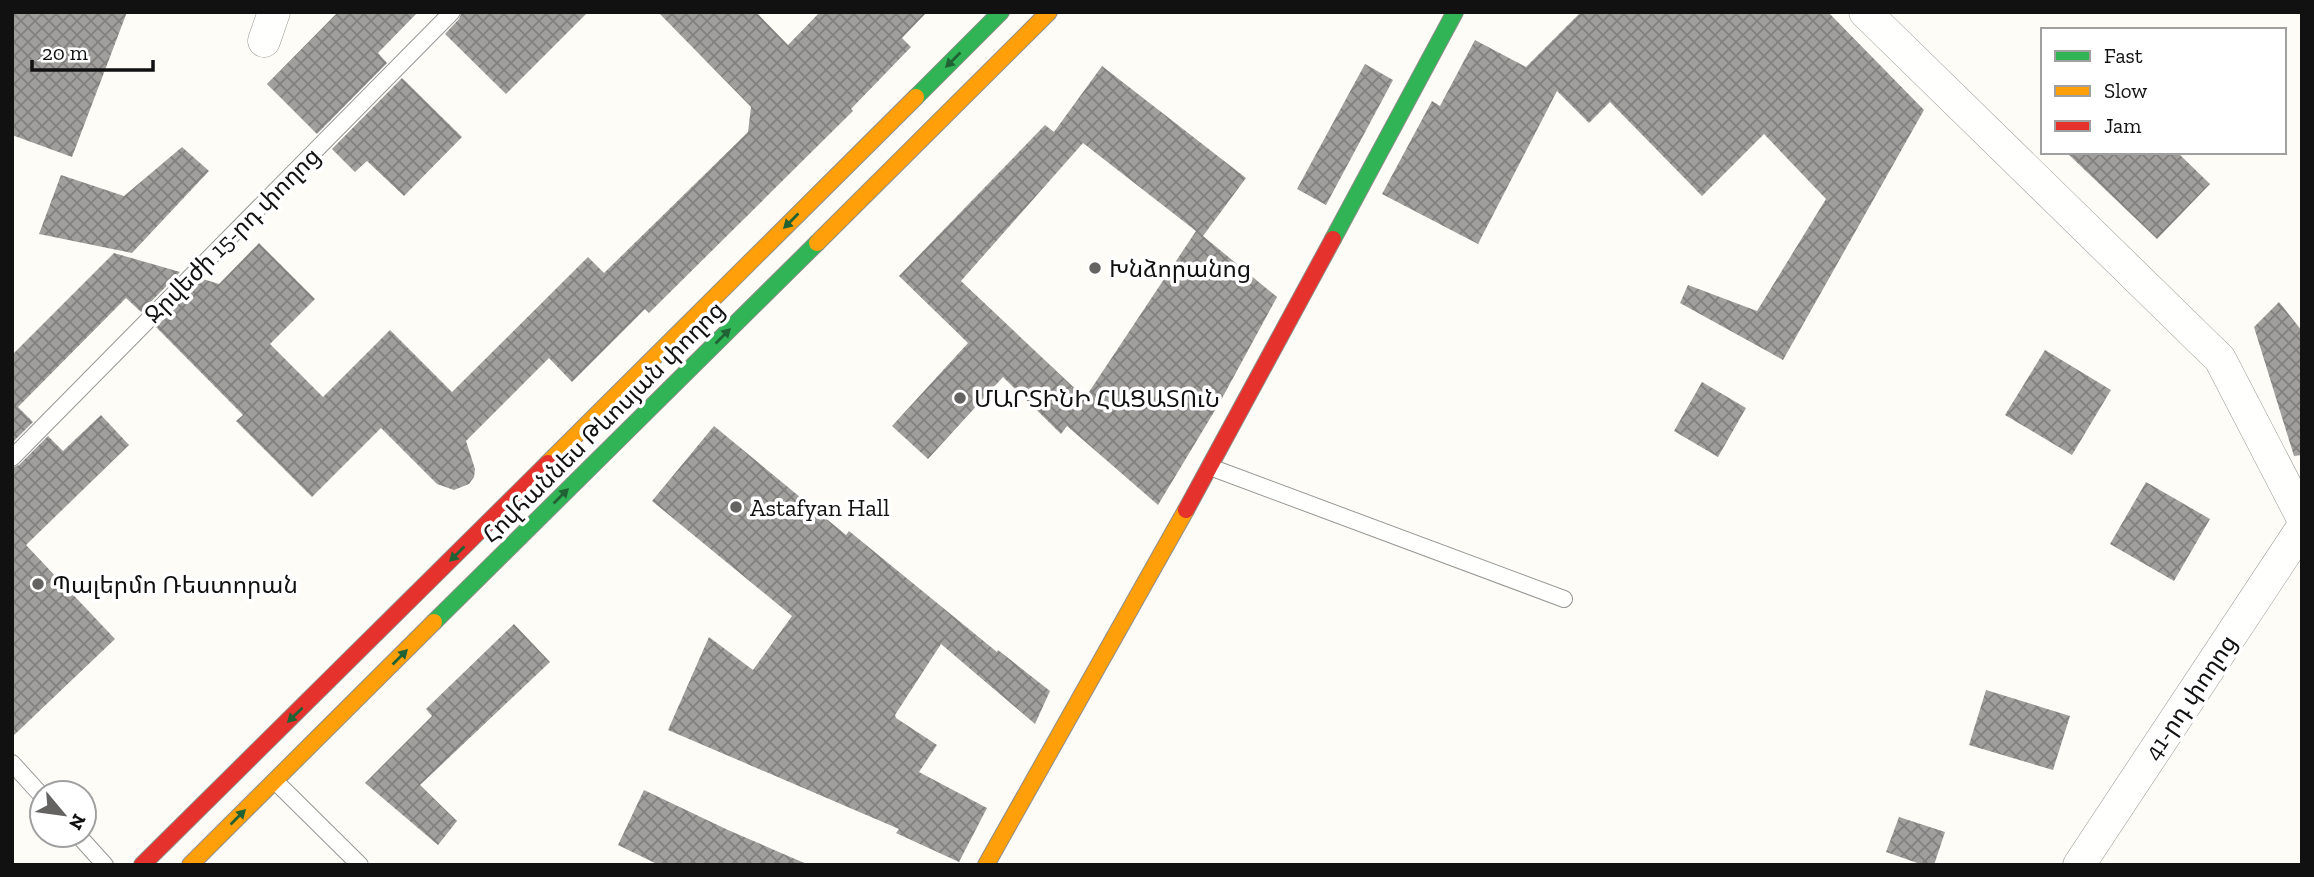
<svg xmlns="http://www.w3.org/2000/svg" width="2314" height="877" font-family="'Zilla Slab','Noto Sans Armenian',serif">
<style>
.building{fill:url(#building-cross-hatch);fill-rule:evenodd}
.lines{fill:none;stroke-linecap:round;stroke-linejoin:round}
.lane-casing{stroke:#979795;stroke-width:18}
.street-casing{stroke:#979795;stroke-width:33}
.fast-casing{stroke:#8e8d8b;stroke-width:18}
.slow-casing{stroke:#8e8d8b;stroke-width:18}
.jam-casing{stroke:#8e8d8b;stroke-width:18}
.lane{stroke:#fffffe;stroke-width:16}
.street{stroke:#fffffe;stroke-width:32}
.fast{stroke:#30b455;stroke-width:16}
.slow{stroke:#ff9f0a;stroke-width:16}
.jam{stroke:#e5322d;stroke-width:16}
.oneway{fill:#206233}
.poi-dot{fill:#646362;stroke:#fff;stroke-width:2.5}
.labels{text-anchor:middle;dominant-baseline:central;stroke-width:7;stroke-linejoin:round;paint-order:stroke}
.street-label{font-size:24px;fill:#111;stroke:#fff}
.poi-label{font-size:24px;fill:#111;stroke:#fff;text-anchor:start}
</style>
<defs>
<pattern id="building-cross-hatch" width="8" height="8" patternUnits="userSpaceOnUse" patternTransform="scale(1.75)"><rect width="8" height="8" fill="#a19f9c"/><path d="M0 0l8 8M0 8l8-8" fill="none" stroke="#82807e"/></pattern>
</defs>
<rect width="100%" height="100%" fill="#fdfcf7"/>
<path class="building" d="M 12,12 L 127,12 L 72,157 L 12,135 Z
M 338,12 L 418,12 L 378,53 L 387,63 L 317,134 L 267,84 Z
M 462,12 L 588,12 L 506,94 L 445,34 L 459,19 Z
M 658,12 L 756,12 L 788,45 L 820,12 L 927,12 L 902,38 L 911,47 L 851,109 L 853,111 L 649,313 L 645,309 L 572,382 L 549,358 L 466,441 L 475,469 L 474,477 L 469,484 L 454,490 L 437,484 L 381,428 L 312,497 L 236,421 L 243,415 L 156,327 L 203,279 L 219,284 L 259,243 L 315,299 L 270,344 L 323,397 L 390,330 L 452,392 L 588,257 L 604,273 L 748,132 L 751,107 Z
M 1581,12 L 1828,12 L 1924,110 L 1783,360 L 1680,303 L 1688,285 L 1757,311 L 1826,199 L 1764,134 L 1702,196 L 1610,102 L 1589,123 L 1557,91 L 1478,244 L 1382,194 L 1432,101 L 1440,106 L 1475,40 L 1526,67 Z
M 1365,64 L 1393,80 L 1326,205 L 1297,189 Z
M 1102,66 L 1246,178 L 1203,236 L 1277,297 L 1220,402 L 1158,505 L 1067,426 L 1061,434 L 1003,377 L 928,459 L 892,426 L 968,343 L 899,276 L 1045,125 L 1054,132 ZM 1083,143 L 1196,231 L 1085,398 L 961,281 Z
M 402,78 L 462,137 L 404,196 L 367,161 L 355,172 L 332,149 Z
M 182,147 L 209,171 L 132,253 L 39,234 L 61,175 L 124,196 Z
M 2066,152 L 2177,152 L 2210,184 L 2157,239 Z
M 114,253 L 180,272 L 141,312 L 126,298 L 18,407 L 33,422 L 12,443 L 12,355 Z
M 2279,302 L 2302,331 L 2302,455 L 2294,456 L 2254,327 Z
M 2045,350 L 2111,390 L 2072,455 L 2005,415 Z
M 1702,382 L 1746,408 L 1718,457 L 1674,431 Z
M 101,415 L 129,445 L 26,545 L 115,639 L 12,737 L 12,468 L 19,465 L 48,436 L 63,451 Z
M 714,426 L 846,535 L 849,531 L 997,652 L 998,650 L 1050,691 L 1035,724 L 941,644 L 895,715 L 896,718 L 937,745 L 919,772 L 987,808 L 959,862 L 896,833 L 899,829 L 668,730 L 709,637 L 753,670 L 792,616 L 652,501 Z
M 2146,482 L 2210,519 L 2174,581 L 2110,544 Z
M 514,624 L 550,662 L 420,785 L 457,821 L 438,845 L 365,783 L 432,716 L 426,709 Z
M 1986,690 L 2070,716 L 2053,770 L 1969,745 Z
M 644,790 L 728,830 L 809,865 L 659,865 L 618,845 Z
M 1899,817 L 1945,832 L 1934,865 L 1923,865 L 1886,852 Z"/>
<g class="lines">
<defs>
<path id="lane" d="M 12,458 L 452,12
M 1210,467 L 1564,599
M 12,763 L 42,796
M 275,781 L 360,865
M 78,835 L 105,865"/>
<path id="street" d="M 1865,12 L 2220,359 L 2302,517
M 264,41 L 274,12
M 2079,865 L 2302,528"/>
<path id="fast" d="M 916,97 L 1001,12
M 1333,239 L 1455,12
M 434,622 L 817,243"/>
<path id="slow" d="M 817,243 L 1049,12
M 548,463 L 916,97
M 190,865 L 434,622
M 986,865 L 1186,510"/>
<path id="jam" d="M 1186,510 L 1333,239
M 142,865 L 548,463"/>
</defs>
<use href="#lane" class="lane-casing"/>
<use href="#street" class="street-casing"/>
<use href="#fast" class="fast-casing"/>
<use href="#slow" class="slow-casing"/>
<use href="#jam" class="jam-casing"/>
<use href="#lane" class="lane"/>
<use href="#street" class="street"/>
<use href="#fast" class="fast"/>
<use href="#slow" class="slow"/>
<use href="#jam" class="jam"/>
</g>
<defs><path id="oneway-solid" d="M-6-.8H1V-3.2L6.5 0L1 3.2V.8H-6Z" transform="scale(1.75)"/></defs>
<g class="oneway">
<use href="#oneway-solid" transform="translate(953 60) rotate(135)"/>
<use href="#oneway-solid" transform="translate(791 221) rotate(135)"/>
<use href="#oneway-solid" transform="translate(723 336) rotate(-45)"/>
<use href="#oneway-solid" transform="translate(561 496) rotate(-45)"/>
<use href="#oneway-solid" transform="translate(457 554) rotate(135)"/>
<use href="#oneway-solid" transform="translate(400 657) rotate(-45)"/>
<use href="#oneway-solid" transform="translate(295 715) rotate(136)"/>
<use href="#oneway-solid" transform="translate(238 817) rotate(-45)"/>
</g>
<g class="poi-dot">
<circle cx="1095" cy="268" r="7"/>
<circle cx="960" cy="398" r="7"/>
<circle cx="736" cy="507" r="7"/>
<circle cx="38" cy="584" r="7"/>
</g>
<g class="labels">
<g class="street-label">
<text transform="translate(232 235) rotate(-45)">Ջրվեժի 15-րդ փողոց</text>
<text transform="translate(603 422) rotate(-45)">Հովհաննես Թևոսյան փողոց</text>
<text transform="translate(2190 697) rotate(-56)">41-րդ փողոց</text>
</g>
<g class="poi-label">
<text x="1109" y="268">Խնձորանոց</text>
<text x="974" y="398">ՄԱՐՏԻՆԻ ՀԱՑԱՏՈւՆ</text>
<text x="750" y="507">Astafyan Hall</text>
<text x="52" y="584">Պալերմո Ռեստորան</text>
</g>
</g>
<rect width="2314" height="877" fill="none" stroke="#111111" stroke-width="28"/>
<rect x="2041" y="28" width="245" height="126" fill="#ffffff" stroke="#a0a0a0" stroke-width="2"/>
<rect x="2055" y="51" width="35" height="10" fill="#30b455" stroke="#a0a0a0" stroke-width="2"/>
<text x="2104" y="63" font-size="21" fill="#111111">Fast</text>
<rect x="2055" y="86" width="35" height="10" fill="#ff9f0a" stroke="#a0a0a0" stroke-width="2"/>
<text x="2104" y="98" font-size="21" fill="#111111">Slow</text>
<rect x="2055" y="121" width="35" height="10" fill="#e5322d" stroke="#a0a0a0" stroke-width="2"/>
<text x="2104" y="133" font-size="21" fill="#111111">Jam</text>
<g transform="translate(63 814) rotate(119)"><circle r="33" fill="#ffffff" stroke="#a0a0a0" stroke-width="2"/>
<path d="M0-5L12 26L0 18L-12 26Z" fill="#646362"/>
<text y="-10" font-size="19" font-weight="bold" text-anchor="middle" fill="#111111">N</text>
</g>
<path d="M32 60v10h121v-10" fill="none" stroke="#111111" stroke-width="3.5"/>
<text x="42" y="60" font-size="21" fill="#111111" stroke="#ffffff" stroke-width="5" paint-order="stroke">20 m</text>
</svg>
